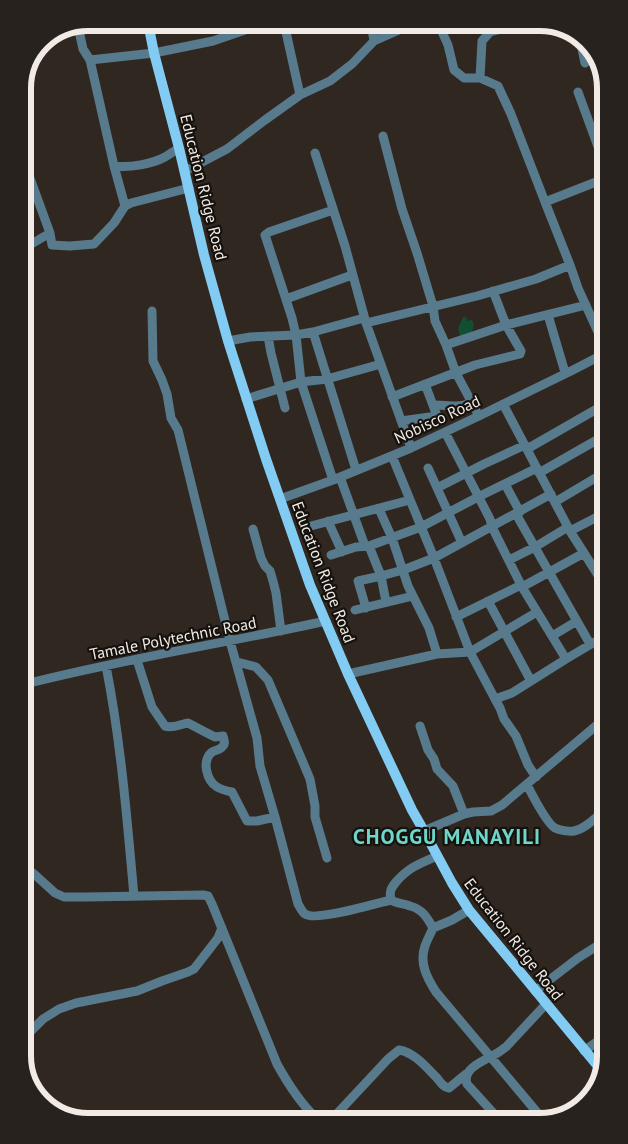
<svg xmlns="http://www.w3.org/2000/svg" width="628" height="1144" font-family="'PT Sans',sans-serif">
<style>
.green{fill:#124f32}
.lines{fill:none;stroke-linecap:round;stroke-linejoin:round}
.minor{stroke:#587a8d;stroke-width:9}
.major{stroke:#82ccf4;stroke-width:10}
.labels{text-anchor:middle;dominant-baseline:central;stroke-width:4.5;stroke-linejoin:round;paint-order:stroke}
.street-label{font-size:16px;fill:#f1eae5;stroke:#15110d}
.district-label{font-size:21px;font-weight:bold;letter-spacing:1px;fill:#6ed7c9;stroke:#15110d}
.rim{fill:none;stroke:#f1eae5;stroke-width:6}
</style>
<rect width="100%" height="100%" fill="#302720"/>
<path class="green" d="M 463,317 L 465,317 L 467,319 L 467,321 L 472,320 L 474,324 L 472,332 L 460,336 L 458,329 Z"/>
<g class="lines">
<path class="minor" d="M 284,23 L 300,95
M 371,23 L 374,41
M 438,23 L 448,45 L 454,70 L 464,78 L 480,78 L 498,86 L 511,114 L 545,202
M 78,26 L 83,49 L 90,60 L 114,166 L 125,206
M 579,35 L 585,63
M 90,60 L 154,53 L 213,41 L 265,23
M 480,78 L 482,41 L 490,32 L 523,23
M 578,92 L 601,155
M 383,136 L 402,209 L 417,253 L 433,306 L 435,321 L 446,345 L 456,373 L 479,416
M 315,153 L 345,246 L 366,323 L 411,448
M 23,159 L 50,233 L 52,245 L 70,246 L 94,244 L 114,223 L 125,206 L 131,203 L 189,188
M 114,166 C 130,168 152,164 165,157 C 170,154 174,151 179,148
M 185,171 L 227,149 L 265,120 L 300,95 L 330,81 L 352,64 L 374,41 L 408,26 L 419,23
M 601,180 L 545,202 L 570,265 L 578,288 L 602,341
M 23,249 L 50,233
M 286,299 L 352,275
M 152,311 L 153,361 L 162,380 L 167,394 L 171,418 L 178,430 L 230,641 L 257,738 L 260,766 L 275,817 L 298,904 C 300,907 302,912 305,914 C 315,922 377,903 391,900 C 397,904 403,903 410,906 C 422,909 427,917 433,928 L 452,920 L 469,910
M 548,315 L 564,369
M 366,323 L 477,296 L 536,279 L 570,265
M 313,332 L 356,470
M 268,336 L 271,353 L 285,408
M 228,341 L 250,337 L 296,335 L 313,332 L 364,318
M 446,345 L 506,325 L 586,305
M 392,397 L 475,365 L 520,354 L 521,351 L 506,325 L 493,291
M 246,399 L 301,382 L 327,379 L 381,364
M 503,404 L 570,531 L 603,583
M 438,405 C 449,406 461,408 471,402
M 401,421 L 437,416 L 425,384
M 445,432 L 474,488 L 490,519 L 492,527 L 522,587 L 566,659
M 527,449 L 602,406
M 392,456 L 434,558 L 470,652 L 495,699 L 512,693 L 566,659 L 603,637
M 428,468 L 462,543
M 539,473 L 602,437
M 340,477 L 365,546
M 333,480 L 301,382 L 296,335 L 292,318 L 265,235 L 269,232 L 333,210
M 505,484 L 520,512
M 437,488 L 484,464 L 525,445
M 280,499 L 333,480 L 411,448 L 479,416 L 571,371 L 602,355
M 555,502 L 602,474
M 379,509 L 392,538 L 408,586 L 429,628 L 437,654
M 516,514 L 590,644
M 328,521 L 342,552
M 311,526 L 410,500
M 253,529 L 261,558 L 265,566 L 270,571 L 273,581 L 276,593 L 281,631
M 570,531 L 603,514
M 369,546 L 381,576 L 386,602
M 331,555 L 356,547 L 369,546 L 421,527 L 478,497 L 537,468
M 509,560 L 535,547 L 568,527
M 522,587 L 584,553
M 488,601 L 531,681
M 366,608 L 358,581 L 381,576 L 403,570 L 434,558 L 551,494
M 355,610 L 413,596
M 456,617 L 521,585
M 552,636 L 577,621
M 137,660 L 152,707 L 165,726 C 172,729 181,724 188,723 L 207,733 L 215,737 L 223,736 C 224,740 226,744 222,747 C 220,750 215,750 212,752 C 201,761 207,781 217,787 C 222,790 227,791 232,792 L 247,821 L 257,821 L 275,817
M 237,662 L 256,667 L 268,680 L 310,779 L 315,806 L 315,817 L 327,858
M 106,666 C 121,742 127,819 134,896
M 348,674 L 437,654 L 470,652 L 537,612
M 26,684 C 124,659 226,643 326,621
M 495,699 L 500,708 L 504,719 L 516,736 L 528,765 L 536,777
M 420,726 L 428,750 L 434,759 L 437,769 L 453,786 L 464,814
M 527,785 C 532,794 546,823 555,828 C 559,830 569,832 574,831 C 585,829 595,818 604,811
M 424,831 L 464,814 L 473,812 L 491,811 L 502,805 L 597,725 L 604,722
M 27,871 L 33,873 L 55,893 L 64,897 L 86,897 L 203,895 L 208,896 L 212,904 L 277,1064 C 288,1084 300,1103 317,1119
M 391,900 C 389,892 391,888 396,882 C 409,867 419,864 437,856
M 433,928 C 431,933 427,940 425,946 C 419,963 427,978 436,992 L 541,1117
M 535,991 L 578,958 L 605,941
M 27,1035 L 43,1019 L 59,1009 L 76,1003 L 137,991 L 162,981 L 188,972 L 194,969 L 218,938 L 222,928
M 584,1051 L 605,1036
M 497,1117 L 467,1084 C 461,1067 489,1059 499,1052 C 502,1050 504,1048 506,1047 L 546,1004
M 332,1119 L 388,1059 L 399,1050 C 414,1052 427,1068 437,1078 C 441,1083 443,1087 449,1088 L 466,1074"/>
<path class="major" d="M 148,23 L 154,53 L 179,148 L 204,255 L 228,341 L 266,459 L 310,585 L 348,674 L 412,810 L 424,831 L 452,883 L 469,910 L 602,1071"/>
</g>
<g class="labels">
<g class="street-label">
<text transform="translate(204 187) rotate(76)">Education Ridge Road</text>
<text transform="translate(437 419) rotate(-25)">Nobisco Road</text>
<text transform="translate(324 572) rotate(69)">Education Ridge Road</text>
<text transform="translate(173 638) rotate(-11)">Tamale Polytechnic Road</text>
<text transform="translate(514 939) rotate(52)">Education Ridge Road</text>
</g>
<g class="district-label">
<text x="447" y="836">CHOGGU MANAYILI</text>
</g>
</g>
<path d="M0 0H628V1144H0ZM88 31H540A57 57 0 0 1 597 88V1056A57 57 0 0 1 540 1113H88A57 57 0 0 1 31 1056V88A57 57 0 0 1 88 31Z" fill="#27221e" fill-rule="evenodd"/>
<path class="rim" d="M88 31H540A57 57 0 0 1 597 88V1056A57 57 0 0 1 540 1113H88A57 57 0 0 1 31 1056V88A57 57 0 0 1 88 31Z"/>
</svg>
